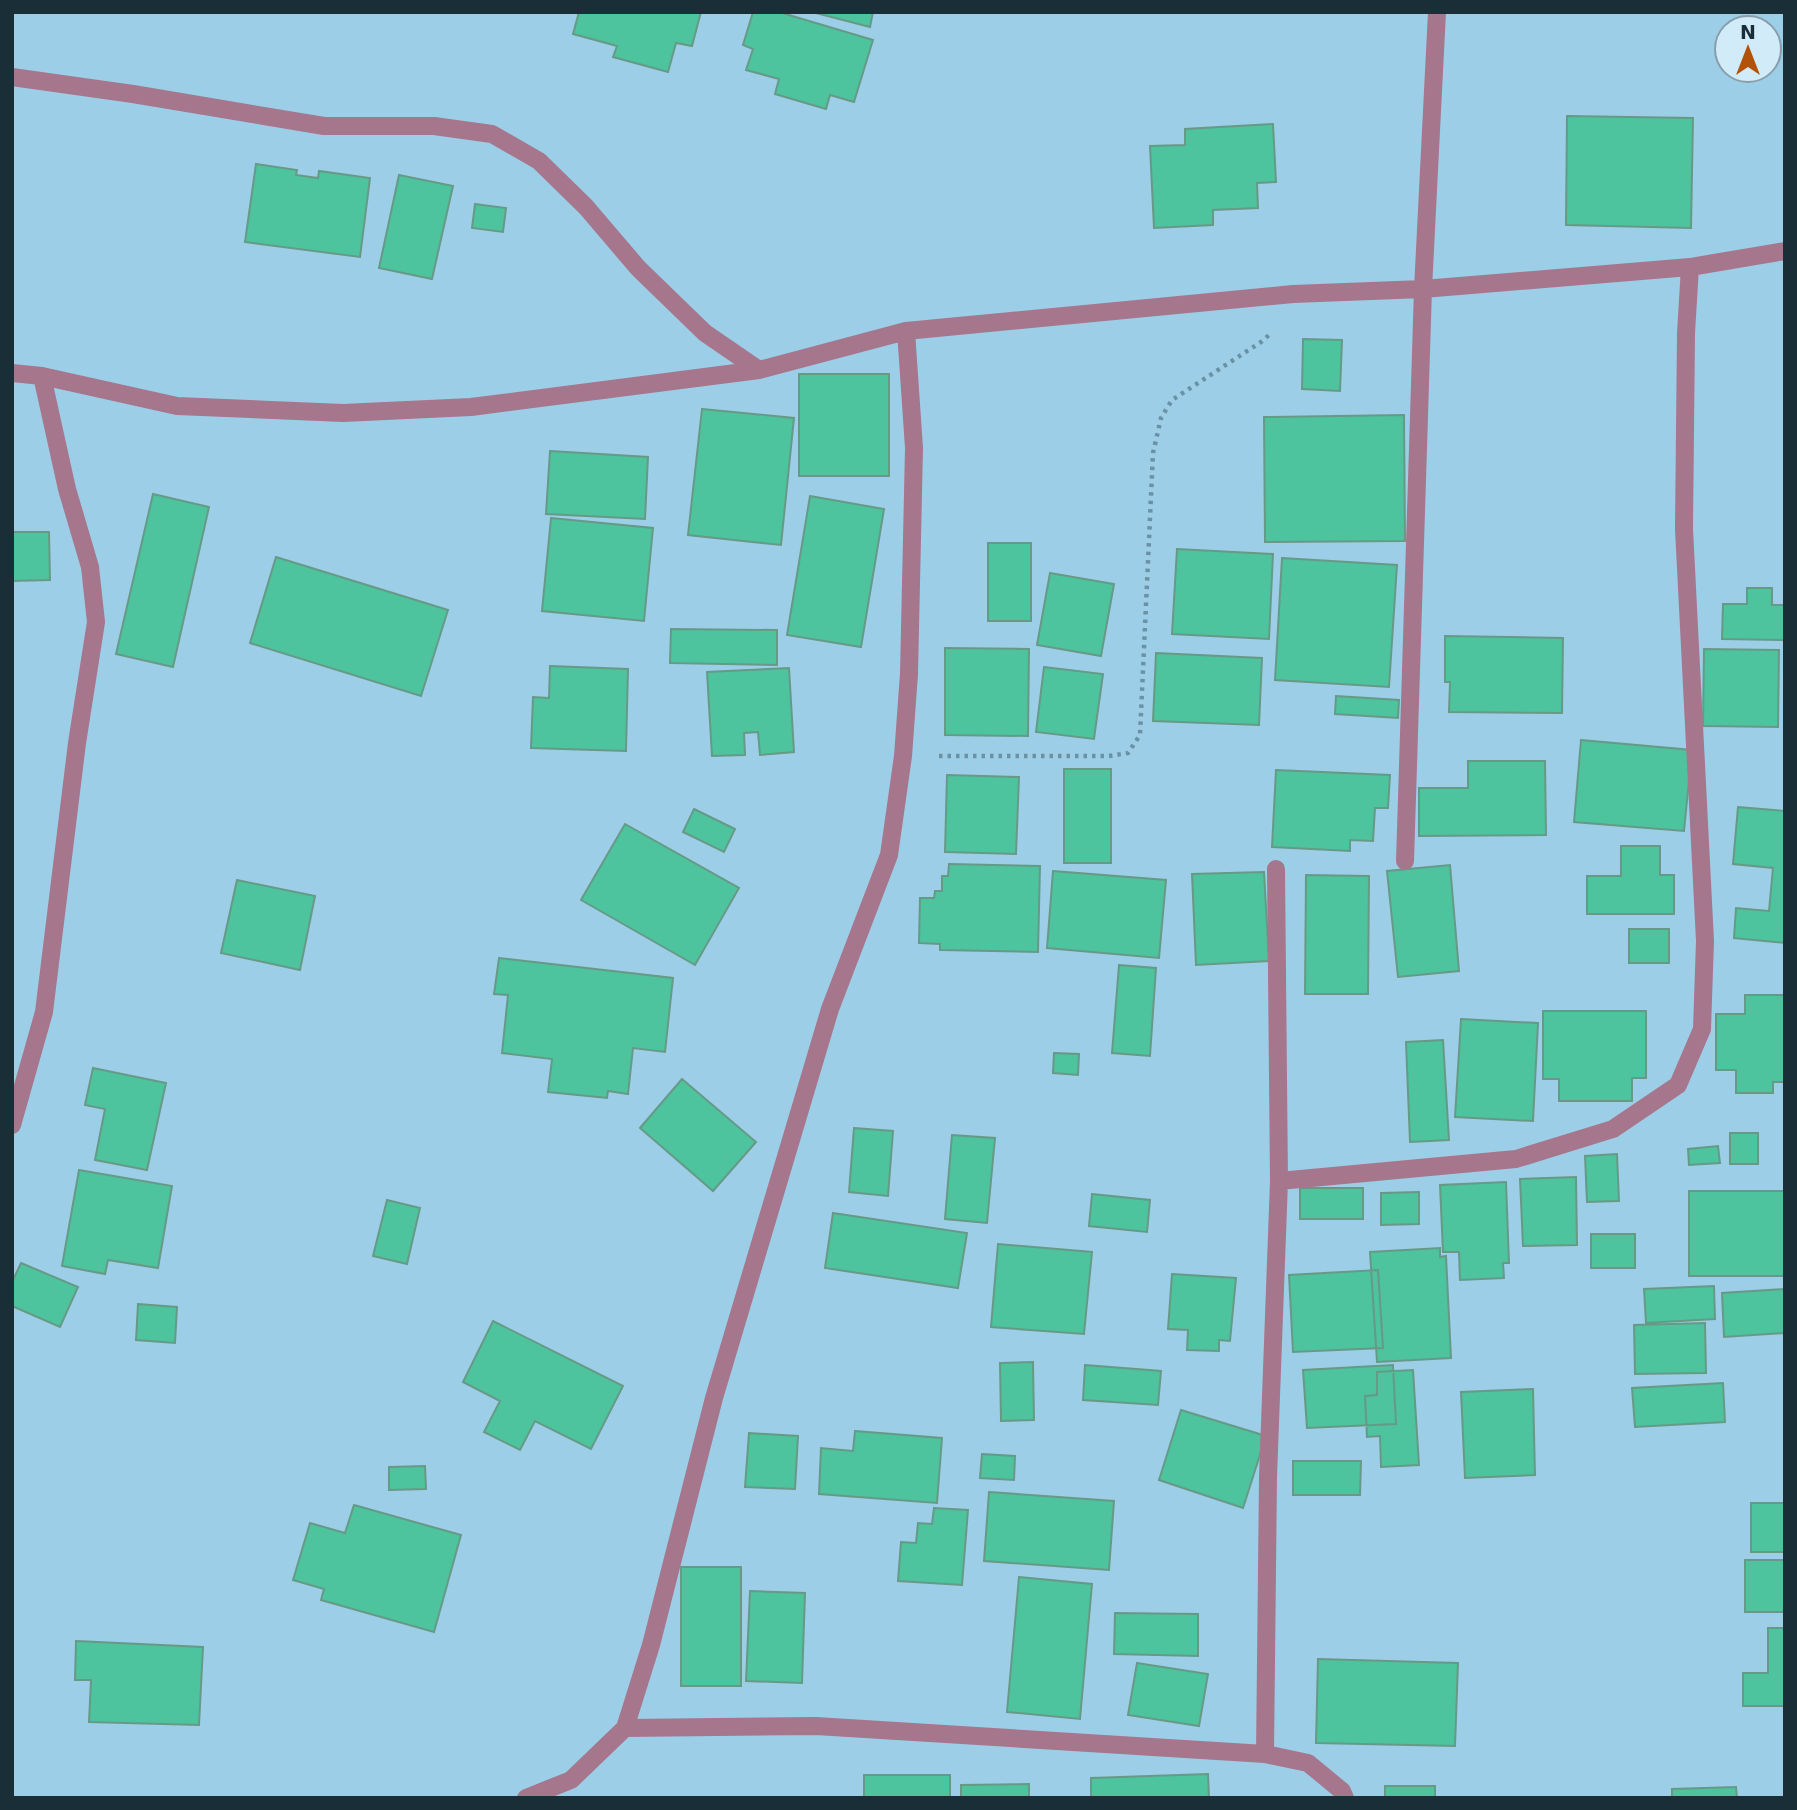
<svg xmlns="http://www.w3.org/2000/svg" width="1797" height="1810" font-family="'DejaVu Sans',sans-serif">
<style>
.building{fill:#4dc39e;stroke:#669a87;stroke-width:2}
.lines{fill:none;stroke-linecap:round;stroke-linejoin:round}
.path{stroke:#6b92a4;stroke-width:4.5;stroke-dasharray:3.5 5;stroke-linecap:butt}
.minor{stroke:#a6768d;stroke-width:18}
</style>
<rect width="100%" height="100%" fill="#9ccfe7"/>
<path class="building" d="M 579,12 L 701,12 L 692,46 L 676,43 L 668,72 L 613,57 L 617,46 L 573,34 Z
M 753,12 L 779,12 L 873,40 L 854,102 L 830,95 L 826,109 L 775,94 L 779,79 L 746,70 L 753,49 L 743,45 Z
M 812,12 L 873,12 L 870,27 Z
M 1567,116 L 1693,118 L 1691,228 L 1566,225 Z
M 1273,124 L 1276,182 L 1257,183 L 1258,208 L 1213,210 L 1213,225 L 1154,228 L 1150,146 L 1185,145 L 1185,129 Z
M 256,164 L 297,170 L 296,175 L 318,178 L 319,171 L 370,178 L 360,257 L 245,242 Z
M 399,175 L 453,186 L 432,279 L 379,268 Z
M 475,204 L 506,208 L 503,232 L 472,228 Z
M 1303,339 L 1342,340 L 1340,391 L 1302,389 Z
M 799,374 L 889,374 L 889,476 L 799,476 Z
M 702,409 L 794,418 L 781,545 L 688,535 Z
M 1404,415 L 1405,541 L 1265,542 L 1264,417 Z
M 550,451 L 648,457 L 645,519 L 546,514 Z
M 153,494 L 209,507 L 173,667 L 116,654 Z
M 810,496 L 884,509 L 861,647 L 787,635 Z
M 551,518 L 653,528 L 644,621 L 542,611 Z
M 12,532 L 49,532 L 50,580 L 12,581 Z
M 988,543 L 1031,543 L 1031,621 L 988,621 Z
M 1177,549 L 1273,554 L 1269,639 L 1172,634 Z
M 276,557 L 448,610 L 421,696 L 250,643 Z
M 1282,558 L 1397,565 L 1389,687 L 1275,680 Z
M 1050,573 L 1114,584 L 1101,656 L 1037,645 Z
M 1747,588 L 1772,588 L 1772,605 L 1785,605 L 1785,640 L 1722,639 L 1723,604 L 1747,604 Z
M 671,629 L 777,630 L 777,665 L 670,663 Z
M 1445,636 L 1563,638 L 1562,713 L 1449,712 L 1450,682 L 1445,682 Z
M 945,648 L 1029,649 L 1028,736 L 945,735 Z
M 1704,649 L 1779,650 L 1778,727 L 1703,726 Z
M 1156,653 L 1262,658 L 1259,725 L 1153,721 Z
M 550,666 L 628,669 L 626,751 L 531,748 L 533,697 L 549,698 Z
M 1044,667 L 1103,674 L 1094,739 L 1036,732 Z
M 789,668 L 794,752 L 760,755 L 758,732 L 744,733 L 745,755 L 712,756 L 707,672 Z
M 1336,696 L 1399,700 L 1398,718 L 1335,714 Z
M 1581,740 L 1692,750 L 1684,831 L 1574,822 Z
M 1468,761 L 1545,761 L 1546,835 L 1419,836 L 1419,788 L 1468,788 Z
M 1064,769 L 1111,769 L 1111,863 L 1064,863 Z
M 1276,770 L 1390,775 L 1388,808 L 1375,808 L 1373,841 L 1350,840 L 1350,851 L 1272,847 Z
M 947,775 L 1019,777 L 1016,854 L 945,852 Z
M 1738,807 L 1785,811 L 1785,943 L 1734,938 L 1736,908 L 1769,911 L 1773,868 L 1733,864 Z
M 694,809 L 735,829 L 724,852 L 683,832 Z
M 625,824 L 739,888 L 695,965 L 581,900 Z
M 1621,846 L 1660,846 L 1660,875 L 1674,875 L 1674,914 L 1587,914 L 1587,876 L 1621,876 Z
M 949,864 L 1040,866 L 1038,952 L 940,950 L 940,944 L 919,943 L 920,898 L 934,898 L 935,891 L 942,891 L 942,876 L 948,876 Z
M 1450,865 L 1459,971 L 1398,977 L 1387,871 Z
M 1053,871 L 1166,880 L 1159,958 L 1047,948 Z
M 1264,872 L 1269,961 L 1196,965 L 1192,874 Z
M 1306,875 L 1369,876 L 1368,994 L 1305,994 Z
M 237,880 L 315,896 L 300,970 L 221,953 Z
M 1629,929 L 1669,929 L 1669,963 L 1629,963 Z
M 499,958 L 673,978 L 665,1052 L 633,1048 L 628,1094 L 608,1091 L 607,1098 L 548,1092 L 552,1059 L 502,1053 L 508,995 L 494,994 Z
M 1119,965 L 1156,968 L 1150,1056 L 1112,1053 Z
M 1745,995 L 1785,995 L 1785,1082 L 1773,1082 L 1773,1093 L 1736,1093 L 1736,1070 L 1716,1070 L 1716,1014 L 1745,1014 Z
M 1543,1011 L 1646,1011 L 1646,1078 L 1632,1078 L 1632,1101 L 1559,1101 L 1559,1079 L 1543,1079 Z
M 1461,1019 L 1538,1023 L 1533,1121 L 1455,1117 Z
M 1443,1040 L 1449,1140 L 1410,1142 L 1406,1042 Z
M 1054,1053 L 1079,1054 L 1078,1075 L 1053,1073 Z
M 93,1068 L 166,1083 L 147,1170 L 95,1160 L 105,1109 L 85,1105 Z
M 682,1079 L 756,1142 L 713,1191 L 640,1128 Z
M 854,1128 L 893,1131 L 888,1196 L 849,1192 Z
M 1730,1133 L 1758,1133 L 1758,1164 L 1730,1164 Z
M 952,1135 L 995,1138 L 987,1223 L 945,1219 Z
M 1718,1146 L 1720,1163 L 1689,1165 L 1688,1149 Z
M 1617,1154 L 1619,1201 L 1587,1202 L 1585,1156 Z
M 79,1170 L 172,1186 L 158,1268 L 108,1260 L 105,1274 L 62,1266 Z
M 1576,1177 L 1577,1245 L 1523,1246 L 1520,1179 Z
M 1506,1182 L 1509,1263 L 1503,1263 L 1504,1278 L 1460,1280 L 1459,1252 L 1443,1252 L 1440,1185 Z
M 1300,1188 L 1363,1188 L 1363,1219 L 1300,1219 Z
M 1689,1191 L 1785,1191 L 1785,1276 L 1689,1276 Z
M 1419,1192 L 1419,1224 L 1381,1225 L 1381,1193 Z
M 1092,1194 L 1150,1200 L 1147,1232 L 1089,1226 Z
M 387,1200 L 420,1208 L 407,1264 L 373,1256 Z
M 833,1213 L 967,1233 L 958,1288 L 825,1268 Z
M 1591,1234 L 1635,1234 L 1635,1268 L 1591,1268 Z
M 998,1244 L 1092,1252 L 1084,1334 L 991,1327 Z
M 1440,1248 L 1440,1257 L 1446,1256 L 1451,1358 L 1377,1362 L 1370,1252 Z
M 21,1263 L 78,1287 L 60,1327 L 12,1306 L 12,1282 Z
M 1378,1270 L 1383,1348 L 1293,1352 L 1289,1275 Z
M 1172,1274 L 1236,1278 L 1230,1341 L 1219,1340 L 1219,1351 L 1187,1350 L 1188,1330 L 1168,1329 Z
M 1714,1286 L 1715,1319 L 1646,1323 L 1644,1289 Z
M 1784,1289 L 1785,1333 L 1724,1337 L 1722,1293 Z
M 138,1304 L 177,1307 L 175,1343 L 136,1340 Z
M 493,1321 L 623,1386 L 591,1449 L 535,1421 L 520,1450 L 484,1432 L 500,1401 L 463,1382 Z
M 1705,1323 L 1706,1373 L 1635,1374 L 1634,1325 Z
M 1033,1362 L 1034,1420 L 1001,1421 L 1000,1363 Z
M 1085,1365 L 1161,1371 L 1158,1405 L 1083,1400 Z
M 1393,1365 L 1396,1424 L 1307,1428 L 1303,1370 Z
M 1413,1370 L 1419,1465 L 1381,1467 L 1380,1436 L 1367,1437 L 1365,1396 L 1377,1395 L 1377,1372 Z
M 1723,1383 L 1725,1422 L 1635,1427 L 1632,1388 Z
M 1533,1389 L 1535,1475 L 1465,1478 L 1461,1392 Z
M 1181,1410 L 1266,1436 L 1243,1508 L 1159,1480 Z
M 855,1431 L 942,1438 L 937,1503 L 819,1494 L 821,1448 L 853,1451 Z
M 749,1433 L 798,1436 L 795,1489 L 745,1487 Z
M 982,1454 L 1015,1456 L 1014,1480 L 980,1478 Z
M 1293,1461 L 1361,1461 L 1360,1495 L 1293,1495 Z
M 425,1466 L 426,1489 L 389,1490 L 389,1467 Z
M 989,1492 L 1114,1501 L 1109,1570 L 984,1561 Z
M 1751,1503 L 1785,1503 L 1785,1552 L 1751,1552 Z
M 354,1505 L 461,1535 L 434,1632 L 321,1600 L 324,1589 L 293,1580 L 310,1523 L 345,1533 Z
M 934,1508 L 968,1510 L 962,1585 L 898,1581 L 901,1542 L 916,1543 L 918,1523 L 932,1524 Z
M 1745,1560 L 1785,1560 L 1785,1612 L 1745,1612 Z
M 681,1567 L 741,1567 L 741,1686 L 681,1686 Z
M 1019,1577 L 1092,1584 L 1080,1719 L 1007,1712 Z
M 750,1591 L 805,1593 L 802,1683 L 746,1681 Z
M 1115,1613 L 1198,1614 L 1198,1656 L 1114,1654 Z
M 1768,1628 L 1785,1628 L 1785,1706 L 1743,1706 L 1743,1673 L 1768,1673 Z
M 76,1641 L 203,1647 L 199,1725 L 89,1722 L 91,1680 L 75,1680 Z
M 1318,1659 L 1458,1663 L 1455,1746 L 1316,1743 Z
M 1137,1663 L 1208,1674 L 1199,1726 L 1128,1715 Z
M 1208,1774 L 1209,1798 L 1091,1798 L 1091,1778 Z
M 864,1775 L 950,1775 L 950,1798 L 864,1798 Z
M 1029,1784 L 1029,1798 L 961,1798 L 961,1785 Z
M 1385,1786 L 1435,1786 L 1435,1798 L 1385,1798 Z
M 1736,1787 L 1737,1798 L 1672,1798 L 1672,1789 Z"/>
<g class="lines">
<path class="path" d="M 939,756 L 1109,756 L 1128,753 L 1140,735 L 1153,453 L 1161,418 L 1172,400 L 1261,342 L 1269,335"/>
<path class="minor" d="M 12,77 L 133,94 L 324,126 L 434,126 L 492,134 L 539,161 L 586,207 L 638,268 L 705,333 L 759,370
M 12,373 L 42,376 L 177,406 L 343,413 L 471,407 L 759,370 L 906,331 L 1293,294 L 1423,289 L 1690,267 L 1785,251
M 1405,861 L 1423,289 L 1437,12
M 12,1125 L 44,1012 L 77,743 L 96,622 L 90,567 L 67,489 L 42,376
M 1279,1181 L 1516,1159 L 1613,1129 L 1678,1085 L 1702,1029 L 1705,941 L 1684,529 L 1686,333 L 1690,267
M 625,1728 L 816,1726 L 1265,1754 L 1308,1763 L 1342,1791 L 1345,1798
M 1265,1754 L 1268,1477 L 1279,1181 L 1276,869
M 526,1798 L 571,1780 L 625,1728 L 651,1645 L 714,1398 L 830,1009 L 889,855 L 903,756 L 909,674 L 914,448 L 906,331"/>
</g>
<rect width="1797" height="1810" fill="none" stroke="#1a2e38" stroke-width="28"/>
<g transform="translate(1748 49)"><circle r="33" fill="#d2ebf8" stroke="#889fab" stroke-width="2"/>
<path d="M0-5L12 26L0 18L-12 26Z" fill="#b2520a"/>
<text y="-10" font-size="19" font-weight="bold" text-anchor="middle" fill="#1a2e38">N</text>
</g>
</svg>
